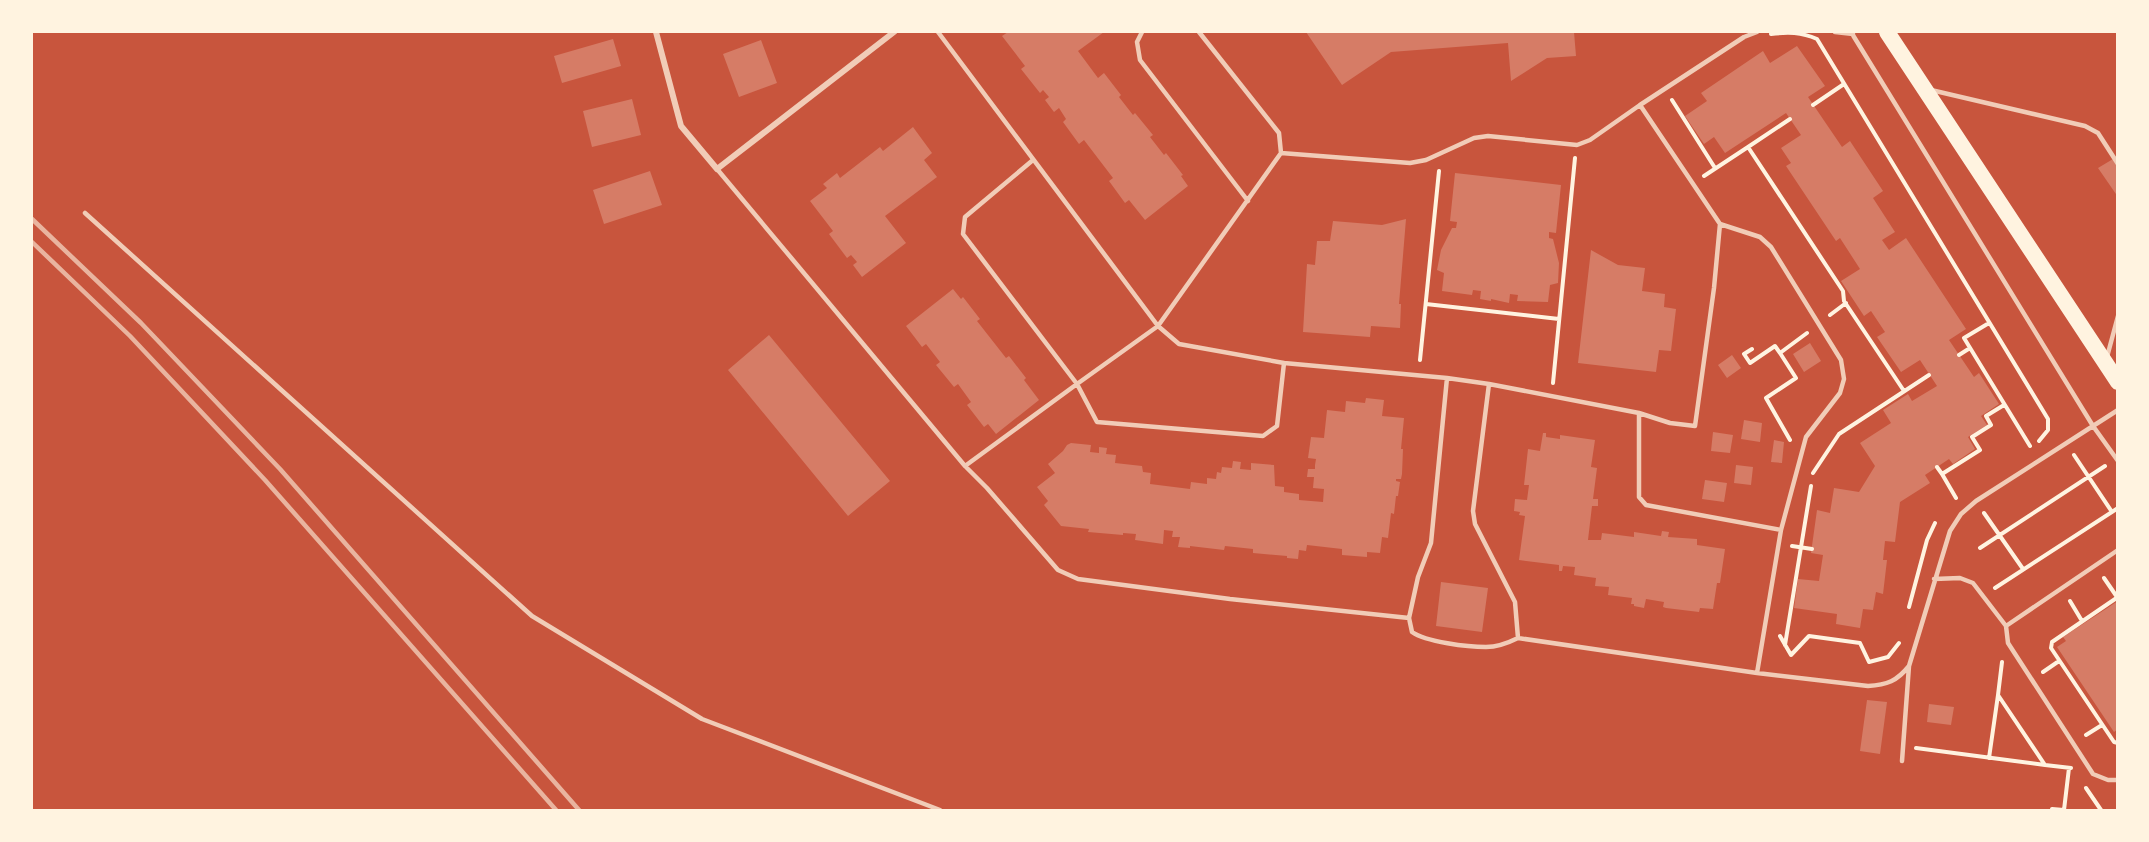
<svg xmlns="http://www.w3.org/2000/svg" width="2149" height="842" font-family="'Open Sans',sans-serif">
<style>
.building{fill:#d67c66}
.lines{fill:none;stroke-linecap:round;stroke-linejoin:round}
.path{stroke:#fff3e0;stroke-width:4}
.service{stroke:#f1ccb7;stroke-width:4.5}
.minor{stroke:#f1ccb7;stroke-width:6}
.trunk{stroke:#fff3e0;stroke-width:16}
.rail{stroke:#e9b49f;stroke-width:4.5}
</style>
<rect width="100%" height="100%" fill="#c8553d"/>
<path class="building" d="M 1008,32 L 1104,32 L 1078,51 L 1098,78 L 1104,73 L 1121,95 L 1119,97 L 1133,115 L 1135,113 L 1153,135 L 1150,137 L 1164,155 L 1166,153 L 1183,175 L 1181,176 L 1188,186 L 1145,220 L 1129,200 L 1125,203 L 1109,181 L 1113,178 L 1084,140 L 1079,144 L 1063,122 L 1066,119 L 1059,108 L 1054,112 L 1045,100 L 1049,97 L 1043,90 L 1040,93 L 1021,69 L 1025,66 L 1002,36 Z
M 1306,32 L 1574,32 L 1576,56 L 1547,58 L 1511,81 L 1508,43 L 1391,52 L 1342,85 Z
M 613,39 L 621,66 L 562,83 L 554,56 Z
M 761,40 L 777,83 L 739,97 L 723,54 Z
M 1797,46 L 1825,86 L 1808,97 L 1842,147 L 1850,141 L 1883,191 L 1873,198 L 1895,232 L 1882,240 L 1889,250 L 1906,238 L 1966,329 L 1949,340 L 1974,377 L 1979,373 L 1999,404 L 1981,416 L 1987,425 L 1968,437 L 1975,449 L 1953,464 L 1949,459 L 1925,475 L 1930,483 L 1900,502 L 1895,542 L 1885,541 L 1883,560 L 1887,560 L 1883,594 L 1876,592 L 1873,610 L 1863,609 L 1860,628 L 1836,624 L 1837,614 L 1794,608 L 1798,579 L 1819,581 L 1823,555 L 1811,553 L 1817,510 L 1830,513 L 1834,488 L 1859,492 L 1875,466 L 1860,443 L 1891,423 L 1883,410 L 1908,394 L 1912,401 L 1937,386 L 1920,360 L 1901,372 L 1877,337 L 1885,332 L 1871,311 L 1864,316 L 1841,281 L 1860,269 L 1840,238 L 1836,241 L 1786,166 L 1791,163 L 1781,148 L 1801,135 L 1786,113 L 1725,153 L 1714,137 L 1704,144 L 1685,116 L 1707,101 L 1701,93 L 1763,51 L 1770,63 Z
M 632,99 L 641,135 L 592,147 L 583,111 Z
M 913,127 L 932,153 L 924,160 L 937,177 L 885,216 L 906,243 L 862,277 L 853,265 L 857,262 L 851,255 L 847,258 L 829,234 L 833,231 L 810,201 L 827,188 L 823,184 L 837,173 L 840,178 L 880,147 L 883,151 Z
M 2118,156 L 2118,197 L 2098,168 Z
M 650,171 L 662,205 L 604,224 L 593,190 Z
M 1455,173 L 1561,185 L 1556,233 L 1549,232 L 1549,238 L 1553,239 L 1559,263 L 1558,283 L 1550,285 L 1548,302 L 1517,301 L 1518,295 L 1510,294 L 1509,303 L 1491,299 L 1491,301 L 1480,299 L 1481,291 L 1473,290 L 1472,295 L 1442,291 L 1444,273 L 1437,270 L 1441,250 L 1452,228 L 1456,228 L 1457,222 L 1450,221 Z
M 1406,219 L 1399,304 L 1401,304 L 1400,328 L 1371,326 L 1370,337 L 1303,332 L 1307,264 L 1315,265 L 1317,241 L 1330,241 L 1333,221 L 1382,225 Z
M 1591,250 L 1618,265 L 1645,268 L 1642,291 L 1665,294 L 1664,307 L 1676,309 L 1671,351 L 1659,350 L 1656,372 L 1578,363 Z
M 953,289 L 961,299 L 963,297 L 980,319 L 977,321 L 1006,358 L 1009,356 L 1026,378 L 1024,380 L 1039,400 L 996,434 L 988,424 L 984,427 L 967,405 L 971,402 L 958,384 L 954,387 L 936,365 L 940,362 L 926,344 L 922,347 L 906,326 Z
M 769,335 L 890,481 L 848,516 L 728,370 Z
M 1810,343 L 1821,361 L 1804,372 L 1793,354 Z
M 1732,355 L 1741,368 L 1727,378 L 1718,365 Z
M 1366,398 L 1384,400 L 1382,416 L 1404,418 L 1401,449 L 1403,449 L 1402,474 L 1401,479 L 1396,479 L 1396,481 L 1400,482 L 1398,496 L 1396,496 L 1394,514 L 1391,513 L 1388,538 L 1382,537 L 1380,553 L 1367,552 L 1367,557 L 1342,555 L 1342,549 L 1307,545 L 1306,551 L 1299,550 L 1298,559 L 1287,558 L 1287,556 L 1253,553 L 1253,549 L 1225,546 L 1224,550 L 1190,546 L 1190,548 L 1178,547 L 1180,537 L 1172,537 L 1173,531 L 1164,530 L 1163,544 L 1135,540 L 1136,534 L 1123,533 L 1123,535 L 1088,532 L 1089,529 L 1061,526 L 1044,505 L 1048,501 L 1037,487 L 1055,473 L 1048,464 L 1063,451 L 1067,445 L 1071,443 L 1091,445 L 1090,452 L 1099,453 L 1099,447 L 1107,448 L 1106,454 L 1116,455 L 1115,463 L 1142,466 L 1143,472 L 1151,473 L 1150,484 L 1190,489 L 1191,482 L 1207,484 L 1207,478 L 1216,479 L 1217,472 L 1221,473 L 1222,467 L 1232,468 L 1233,461 L 1241,462 L 1240,469 L 1251,470 L 1251,463 L 1274,465 L 1275,486 L 1284,487 L 1284,492 L 1299,494 L 1299,500 L 1323,502 L 1324,489 L 1313,488 L 1314,477 L 1307,477 L 1308,469 L 1315,469 L 1315,465 L 1316,459 L 1308,458 L 1311,437 L 1324,438 L 1327,410 L 1345,412 L 1346,401 L 1365,403 Z
M 1744,420 L 1762,423 L 1760,442 L 1741,439 Z
M 1713,432 L 1733,435 L 1730,453 L 1711,451 Z
M 1543,433 L 1546,433 L 1546,437 L 1560,439 L 1560,435 L 1595,440 L 1591,467 L 1597,468 L 1593,499 L 1598,499 L 1598,506 L 1592,506 L 1588,540 L 1601,540 L 1602,533 L 1634,537 L 1634,532 L 1661,536 L 1662,531 L 1669,532 L 1668,537 L 1697,539 L 1697,545 L 1725,549 L 1720,583 L 1717,583 L 1713,609 L 1700,608 L 1699,612 L 1666,608 L 1663,607 L 1664,602 L 1646,599 L 1644,608 L 1634,606 L 1634,604 L 1631,604 L 1632,598 L 1608,595 L 1609,587 L 1595,586 L 1596,578 L 1574,575 L 1575,567 L 1563,566 L 1562,571 L 1559,571 L 1559,565 L 1519,560 L 1525,516 L 1519,515 L 1520,512 L 1514,511 L 1515,499 L 1527,500 L 1529,485 L 1524,485 L 1528,449 L 1540,451 Z
M 1774,440 L 1784,442 L 1782,463 L 1771,462 Z
M 1736,465 L 1753,467 L 1751,485 L 1734,483 Z
M 1705,480 L 1727,483 L 1724,502 L 1702,499 Z
M 1441,582 L 1488,588 L 1482,632 L 1436,626 Z
M 2118,601 L 2118,729 L 2114,732 L 2057,647 L 2066,641 L 2063,637 Z
M 1867,700 L 1887,702 L 1880,754 L 1860,751 Z
M 1929,704 L 1954,707 L 1951,725 L 1927,722 Z"/>
<g class="lines">
<path class="path" d="M 1771,34 C 1788,32 1801,32 1817,39 L 2048,419 L 2048,430 L 2039,441
M 1672,100 L 1715,168
M 1813,105 L 1844,84
M 1748,147 L 1790,119
M 1704,176 L 1748,147 L 1843,291 L 1844,301 L 1904,391
M 1426,304 L 1559,319
M 1830,315 L 1846,303
M 1989,323 L 1964,338 L 2030,446
M 1752,349 L 1744,354 L 1750,363 L 1775,346 L 1780,353
M 1959,355 L 1970,348
M 1420,360 L 1439,171
M 1553,383 L 1575,158
M 1790,440 L 1766,398 L 1796,378 L 1780,353 L 1807,333
M 2074,455 L 2112,512
M 1937,467 L 1942,474
M 1813,473 L 1839,434 L 1929,375
M 1956,498 L 1942,474 L 1980,450 L 1972,437 L 1991,425 L 1986,416 L 2004,405
M 1984,513 L 2023,569
M 1792,546 L 1812,549
M 1980,548 L 2105,466
M 2104,578 L 2117,597
M 1995,588 L 2118,508
M 2118,597 L 2052,642 L 2051,648 L 2114,742 L 2118,743
M 2070,601 L 2082,621
M 1909,607 L 1927,540 L 1935,523
M 1780,636 L 1791,655 L 1809,636 L 1860,643 L 1869,662 L 1888,657 L 1899,643
M 1785,645 L 1811,486
M 2043,672 L 2059,661
M 2086,735 L 2102,725
M 1916,748 L 2045,765 L 1998,695 L 2002,662
M 1989,758 L 1998,695
M 2045,765 L 2071,768
M 2086,788 L 2101,810
M 2052,809 L 2064,810 L 2069,768"/>
<path class="service" d="M 938,32 L 1158,326 L 1281,153 L 1279,133 L 1199,32
M 1142,32 L 1137,42 L 1140,60 L 1248,201
M 1757,32 L 1744,37 L 1640,105 L 1720,224 L 1760,237 L 1771,247 L 1841,360 L 1844,379 L 1840,393 L 1806,437 L 1781,530 L 1757,673 L 1868,686 C 1887,685 1897,681 1909,666 L 1950,531 L 1961,514 L 1976,501 L 2093,426 L 1851,32
M 1835,32 L 1853,34
M 1931,90 L 2085,126 L 2098,133 L 2118,164
M 1281,153 L 1410,163 L 1426,160 L 1474,138 L 1488,136 L 1577,145 L 1590,140 L 1640,105
M 1033,160 L 965,217 L 963,234 L 1077,384 L 1158,326 L 1179,344 L 1284,363
M 717,169 L 965,466
M 85,213 L 532,616 L 702,719 L 940,810
M 2107,357 L 2118,316
M 1489,384 L 1473,511 L 1475,524 L 1515,602 L 1518,638
M 2118,410 L 2093,426 L 2118,461
M 1639,413 L 1670,423 L 1695,426 L 1714,288 L 1720,224
M 2118,550 L 2006,626 L 2008,643 L 2093,774 L 2108,780 L 2118,780
M 1934,579 L 1960,578 L 1973,583 L 2006,626
M 1409,618 L 1418,577 L 1431,543 L 1447,378
M 1757,673 L 1518,638 C 1508,643 1498,647 1486,647 C 1468,647 1426,642 1412,632 L 1409,618 L 1230,599 L 1078,579 L 1058,570 L 987,488 L 965,466 L 1077,384 L 1097,422 L 1263,436 L 1277,426 L 1284,363 L 1447,378 L 1489,384 L 1639,413 L 1639,497 L 1646,505 L 1781,530
M 1902,761 L 1909,666"/>
<path class="minor" d="M 656,32 L 681,126 L 717,169 L 894,32"/>
<path class="trunk" d="M 1887,32 L 2118,382"/>
<path class="rail" d="M 32,219 L 141,323 L 280,469 L 579,810
M 32,242 L 130,336 L 265,480 L 556,810"/>
</g>
<rect width="2149" height="842" fill="none" stroke="#fff3e0" stroke-width="66"/>
</svg>
